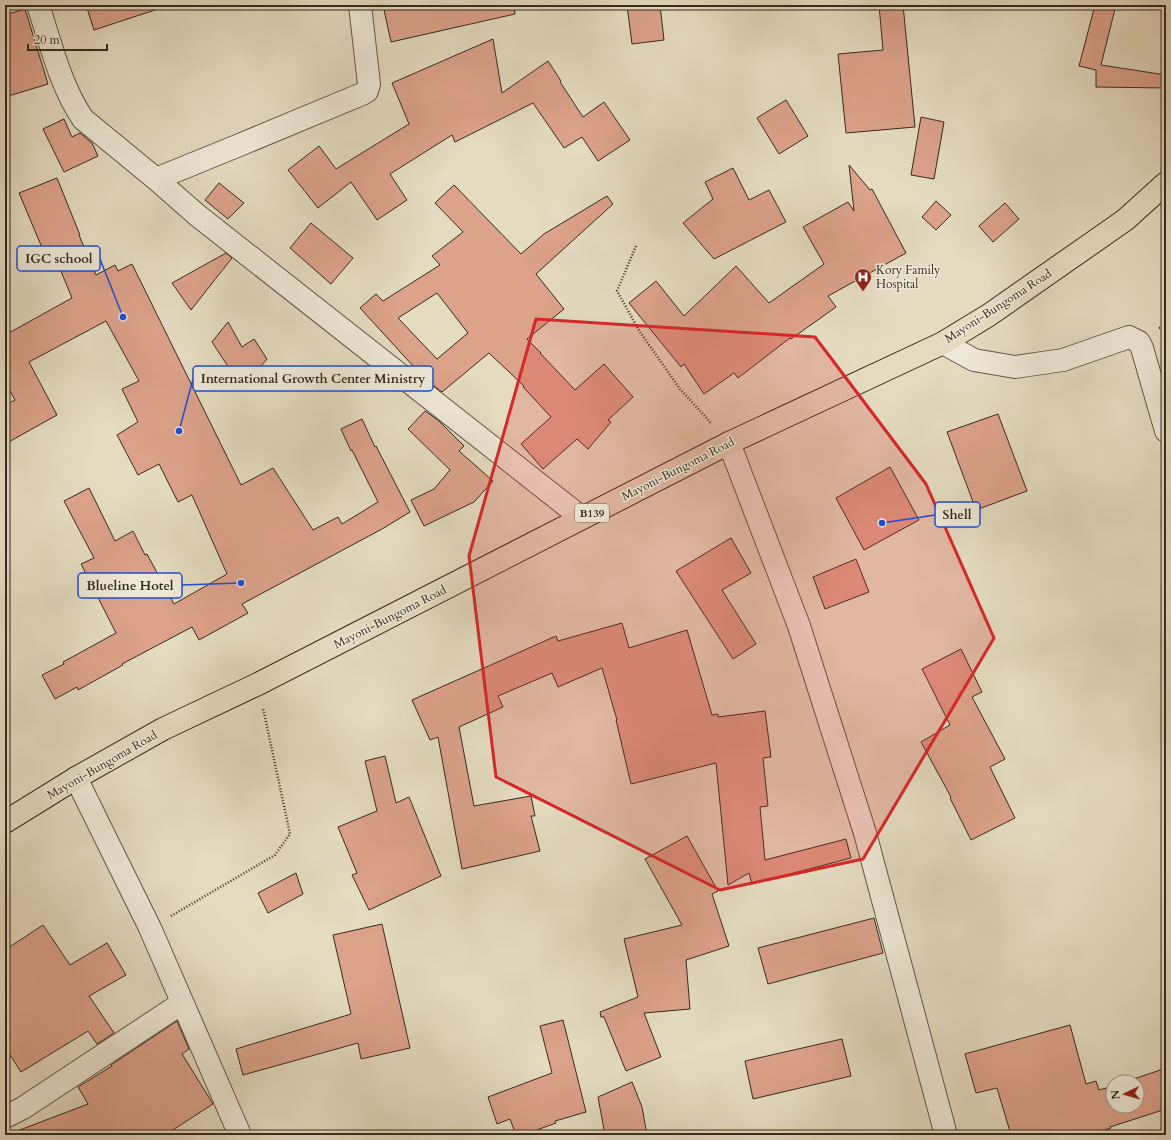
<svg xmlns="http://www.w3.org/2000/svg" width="1171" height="1140" font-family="Cardo,serif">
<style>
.building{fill:#dca28a;stroke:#352b1d;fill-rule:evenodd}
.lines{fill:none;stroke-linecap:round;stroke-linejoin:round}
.minor-casing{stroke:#615746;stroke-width:24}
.primary-casing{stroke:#352b1d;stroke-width:24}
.path{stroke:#352b1d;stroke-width:2.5;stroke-dasharray:1 2;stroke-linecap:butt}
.minor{stroke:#eee8d7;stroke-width:22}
.primary{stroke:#e5dbc1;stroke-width:22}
.marked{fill:#d62828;fill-opacity:0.2;stroke:#d62828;stroke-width:3;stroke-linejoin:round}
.labels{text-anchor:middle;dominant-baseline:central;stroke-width:3;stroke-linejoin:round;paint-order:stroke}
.shield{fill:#eee8d7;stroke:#6c6455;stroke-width:1}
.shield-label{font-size:11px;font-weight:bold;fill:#352b1d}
.poi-label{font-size:12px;fill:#352b1d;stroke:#eee8d7;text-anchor:start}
.street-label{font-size:12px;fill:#352b1d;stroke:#eee8d7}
.leader{fill:none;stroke:#1d4ed8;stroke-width:1.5}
.callout-dot{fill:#1d4ed8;stroke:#eee8d7;stroke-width:1.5}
.callout{fill:#eee8d7;stroke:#1d4ed8;stroke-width:1.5}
.callout-label{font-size:13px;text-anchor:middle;font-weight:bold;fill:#352b1d}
</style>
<rect width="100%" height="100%" fill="#e5dbc1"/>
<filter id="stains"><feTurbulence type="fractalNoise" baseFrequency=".005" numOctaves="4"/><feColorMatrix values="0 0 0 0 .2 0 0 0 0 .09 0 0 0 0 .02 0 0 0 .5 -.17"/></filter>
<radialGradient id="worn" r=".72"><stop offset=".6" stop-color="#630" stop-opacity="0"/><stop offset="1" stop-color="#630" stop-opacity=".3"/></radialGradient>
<path class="building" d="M 86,5 L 158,5 L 158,9 L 94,30 Z
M 383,5 L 514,5 L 515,14 L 391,42 Z
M 627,5 L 660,5 L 664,40 L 632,44 Z
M 879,5 L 903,5 L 915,127 L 846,133 L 838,54 L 883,50 Z
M 1095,5 L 1116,5 L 1101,65 L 1166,75 L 1165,88 L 1096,87 L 1096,70 L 1079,66 Z
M 25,9 L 48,84 L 5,97 L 5,15 Z
M 493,39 L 502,93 L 548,61 L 561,81 L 560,82 L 583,117 L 604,102 L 630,140 L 598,161 L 582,137 L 564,148 L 533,103 L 455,142 L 452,135 L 390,174 L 407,200 L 377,220 L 351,182 L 318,208 L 288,170 L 319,146 L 336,169 L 409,124 L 392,83 Z
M 786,100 L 808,136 L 779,154 L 757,118 Z
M 921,117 L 944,122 L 934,179 L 911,175 Z
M 64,119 L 72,137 L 80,133 L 92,143 L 98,156 L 64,172 L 43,129 Z
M 849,165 L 870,190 L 872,189 L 906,253 L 828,296 L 836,307 L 791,339 L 790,338 L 738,378 L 734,373 L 704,394 L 684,364 L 681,367 L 629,303 L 656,281 L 684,316 L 736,266 L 769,303 L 824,264 L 803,227 L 848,202 L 854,211 Z
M 733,168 L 749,200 L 769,190 L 786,222 L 714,259 L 683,223 L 713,199 L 705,182 Z
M 57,178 L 80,235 L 79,235 L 96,275 L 115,265 L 118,271 L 132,264 L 241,485 L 273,468 L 313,530 L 338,517 L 342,524 L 378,502 L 352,450 L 351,451 L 341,429 L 362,419 L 375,447 L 376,446 L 410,512 L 382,529 L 242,604 L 248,613 L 199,640 L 192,627 L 122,664 L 123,665 L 78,690 L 77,687 L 55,699 L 42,675 L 64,664 L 63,662 L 116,633 L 81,564 L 94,558 L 64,501 L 89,488 L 115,541 L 133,531 L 145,555 L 147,554 L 174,604 L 227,574 L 192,495 L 178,502 L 159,464 L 138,475 L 117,435 L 138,422 L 122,389 L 139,381 L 106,321 L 29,362 L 57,415 L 5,444 L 5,405 L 15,400 L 5,382 L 5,335 L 72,298 L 51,247 L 43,250 L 19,193 Z
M 219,183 L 244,203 L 228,219 L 205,200 Z
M 454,185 L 521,254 L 544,234 L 607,196 L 613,204 L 536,274 L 564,309 L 527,339 L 541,353 L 540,353 L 575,390 L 604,364 L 633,397 L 608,420 L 611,422 L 588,449 L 577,439 L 543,469 L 521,444 L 551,417 L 523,387 L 524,386 L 489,353 L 442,392 L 425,379 L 360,308 L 376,294 L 383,301 L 440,265 L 432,256 L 463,232 L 435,203 ZM 437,293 L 468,333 L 437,359 L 398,318 Z
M 936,201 L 951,215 L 936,230 L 922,217 Z
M 1005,203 L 1019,219 L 993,242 L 979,226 Z
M 311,223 L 353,258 L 331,284 L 290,248 Z
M 226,253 L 232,258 L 191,310 L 172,283 Z
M 228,322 L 242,347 L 254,339 L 267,359 L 242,388 L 212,342 Z
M 425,411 L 439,421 L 464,446 L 459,451 L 493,481 L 474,502 L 424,526 L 411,500 L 434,489 L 450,470 L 408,429 Z
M 998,414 L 1027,491 L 976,510 L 947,432 Z
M 890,467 L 919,520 L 864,550 L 836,498 Z
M 731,538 L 751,573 L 722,590 L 756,644 L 733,659 L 676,571 Z
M 856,559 L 869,592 L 825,609 L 813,577 Z
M 622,623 L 629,648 L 687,630 L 712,715 L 718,714 L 718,717 L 765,711 L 771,757 L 763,758 L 768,806 L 760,807 L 765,860 L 846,839 L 851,858 L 752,884 L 749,873 L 728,885 L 716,763 L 631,784 L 616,720 L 617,720 L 602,668 L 558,687 L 552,673 L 498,696 L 503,707 L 459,727 L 474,806 L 531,796 L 535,816 L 531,816 L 540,851 L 462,869 L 438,737 L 430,740 L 412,700 L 556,636 L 558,641 Z
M 961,649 L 982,692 L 972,697 L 1005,759 L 990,767 L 1015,818 L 971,840 L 950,798 L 951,797 L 921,742 L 950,725 L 922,669 Z
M 385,756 L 396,803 L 409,797 L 441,876 L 369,910 L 352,875 L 357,873 L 338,827 L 377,811 L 365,761 Z
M 687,836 L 718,891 L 712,894 L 729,946 L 686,960 L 690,1009 L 644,1013 L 661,1057 L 626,1071 L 604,1017 L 601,1017 L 600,1012 L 638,997 L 624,939 L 682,925 L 645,859 Z
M 296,873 L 303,894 L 268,913 L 258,893 Z
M 874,918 L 883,953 L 768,984 L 758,948 Z
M 382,924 L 410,1048 L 361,1059 L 358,1043 L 243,1075 L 236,1049 L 351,1014 L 333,935 Z
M 43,925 L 70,965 L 107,943 L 126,975 L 89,996 L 114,1033 L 97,1044 L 88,1031 L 21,1072 L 5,1047 L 5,950 Z
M 563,1020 L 586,1112 L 555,1121 L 556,1123 L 523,1135 L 516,1135 L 510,1119 L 497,1124 L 488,1097 L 552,1073 L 540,1026 Z
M 177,1021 L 189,1049 L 182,1054 L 213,1104 L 165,1135 L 12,1135 L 12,1133 L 88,1104 L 78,1087 L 112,1066 L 111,1065 Z
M 1070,1025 L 1086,1084 L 1096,1081 L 1099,1090 L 1113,1086 L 1113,1106 L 1137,1106 L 1137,1082 L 1125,1082 L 1166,1068 L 1166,1109 L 1110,1127 L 1111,1128 L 1089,1135 L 1011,1135 L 997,1088 L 976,1093 L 965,1054 Z
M 842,1039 L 851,1076 L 753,1099 L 745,1061 Z
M 632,1082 L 642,1107 L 647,1135 L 605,1135 L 598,1097 Z"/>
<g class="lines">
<defs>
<path id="minor" d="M 38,5 C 51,44 60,85 83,119 L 156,179 L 197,215 L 582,518
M 156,179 L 237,146 L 362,94 L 367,91 L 369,84 L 360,5
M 943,343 L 974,360 L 1015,367 L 1063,360 L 1129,337 L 1139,342 L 1142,348 L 1166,431
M 729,443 L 799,626 L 865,833 L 946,1135
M 76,778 L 150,928 L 240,1135
M 5,1117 L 23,1108 L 182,1003"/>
<path id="primary" d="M 5,822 L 76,778 L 163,729 L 258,684 L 729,443 L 943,343 L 989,315 L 1125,220 L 1166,183"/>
</defs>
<use href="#minor" class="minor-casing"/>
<use href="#primary" class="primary-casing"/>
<path class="path" d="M 636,246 L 617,291 L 640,332 L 680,389 L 712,424
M 1159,328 L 1166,326
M 171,916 L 275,855 L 290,834 L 263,708"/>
<use href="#minor" class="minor"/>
<use href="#primary" class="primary"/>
</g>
<path class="marked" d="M 536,319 L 815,337 L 926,484 L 994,638 L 863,859 L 720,890 L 496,777 L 469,556 Z"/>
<defs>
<symbol id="hospital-pin" viewBox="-11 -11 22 30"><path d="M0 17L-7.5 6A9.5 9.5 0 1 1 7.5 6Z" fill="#8f2418" stroke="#eee8d7"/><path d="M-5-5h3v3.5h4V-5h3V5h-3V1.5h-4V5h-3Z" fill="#fff"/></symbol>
</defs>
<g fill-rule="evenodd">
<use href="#hospital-pin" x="853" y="267" width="20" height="27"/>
</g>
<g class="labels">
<rect class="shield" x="575" y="504" width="34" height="18" rx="3"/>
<g class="shield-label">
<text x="592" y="513">B139</text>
</g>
<g class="poi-label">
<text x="876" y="270">Kory Family<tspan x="876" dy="14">Hospital</tspan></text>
</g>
<g class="street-label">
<text transform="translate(998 306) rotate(-33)">Mayoni-Bungoma Road</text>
<text transform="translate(678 469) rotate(-27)">Mayoni-Bungoma Road</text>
<text transform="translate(390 617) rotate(-27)">Mayoni-Bungoma Road</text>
<text transform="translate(102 765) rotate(-30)">Mayoni-Bungoma Road</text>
</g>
</g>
<path class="leader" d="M123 317L100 259M179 431L193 379M882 523L935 515M241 583L182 585"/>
<g class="callout-dot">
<circle cx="123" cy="317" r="4"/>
<circle cx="179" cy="431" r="4"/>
<circle cx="882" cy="523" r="4"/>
<circle cx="241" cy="583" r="4"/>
</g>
<g class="callout">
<rect x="17" y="246" width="83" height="25" rx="4"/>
<rect x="193" y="366" width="240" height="25" rx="4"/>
<rect x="935" y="502" width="45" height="25" rx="4"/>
<rect x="78" y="573" width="104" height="25" rx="4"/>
</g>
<g class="callout-label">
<text x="59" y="263">IGC school</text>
<text x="313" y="383">International Growth Center Ministry</text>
<text x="957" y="519">Shell</text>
<text x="130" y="590">Blueline Hotel</text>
</g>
<rect width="1171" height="1140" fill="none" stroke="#e5dbc1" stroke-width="20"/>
<rect x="6" y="6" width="1159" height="1128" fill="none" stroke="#352b1d" stroke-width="2"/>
<rect x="10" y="10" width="1151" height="1120" fill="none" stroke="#352b1d"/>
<g transform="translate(1125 1094) rotate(265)"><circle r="19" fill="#eee8d7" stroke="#a49c8d"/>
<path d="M0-3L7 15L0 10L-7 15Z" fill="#8f2418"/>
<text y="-6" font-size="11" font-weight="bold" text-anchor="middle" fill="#352b1d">N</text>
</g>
<path d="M28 44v6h79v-6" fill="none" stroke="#352b1d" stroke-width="2"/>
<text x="34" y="44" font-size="12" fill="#352b1d" stroke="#eee8d7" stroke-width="3" paint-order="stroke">20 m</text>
<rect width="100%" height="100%" filter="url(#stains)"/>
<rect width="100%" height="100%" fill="url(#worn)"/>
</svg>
